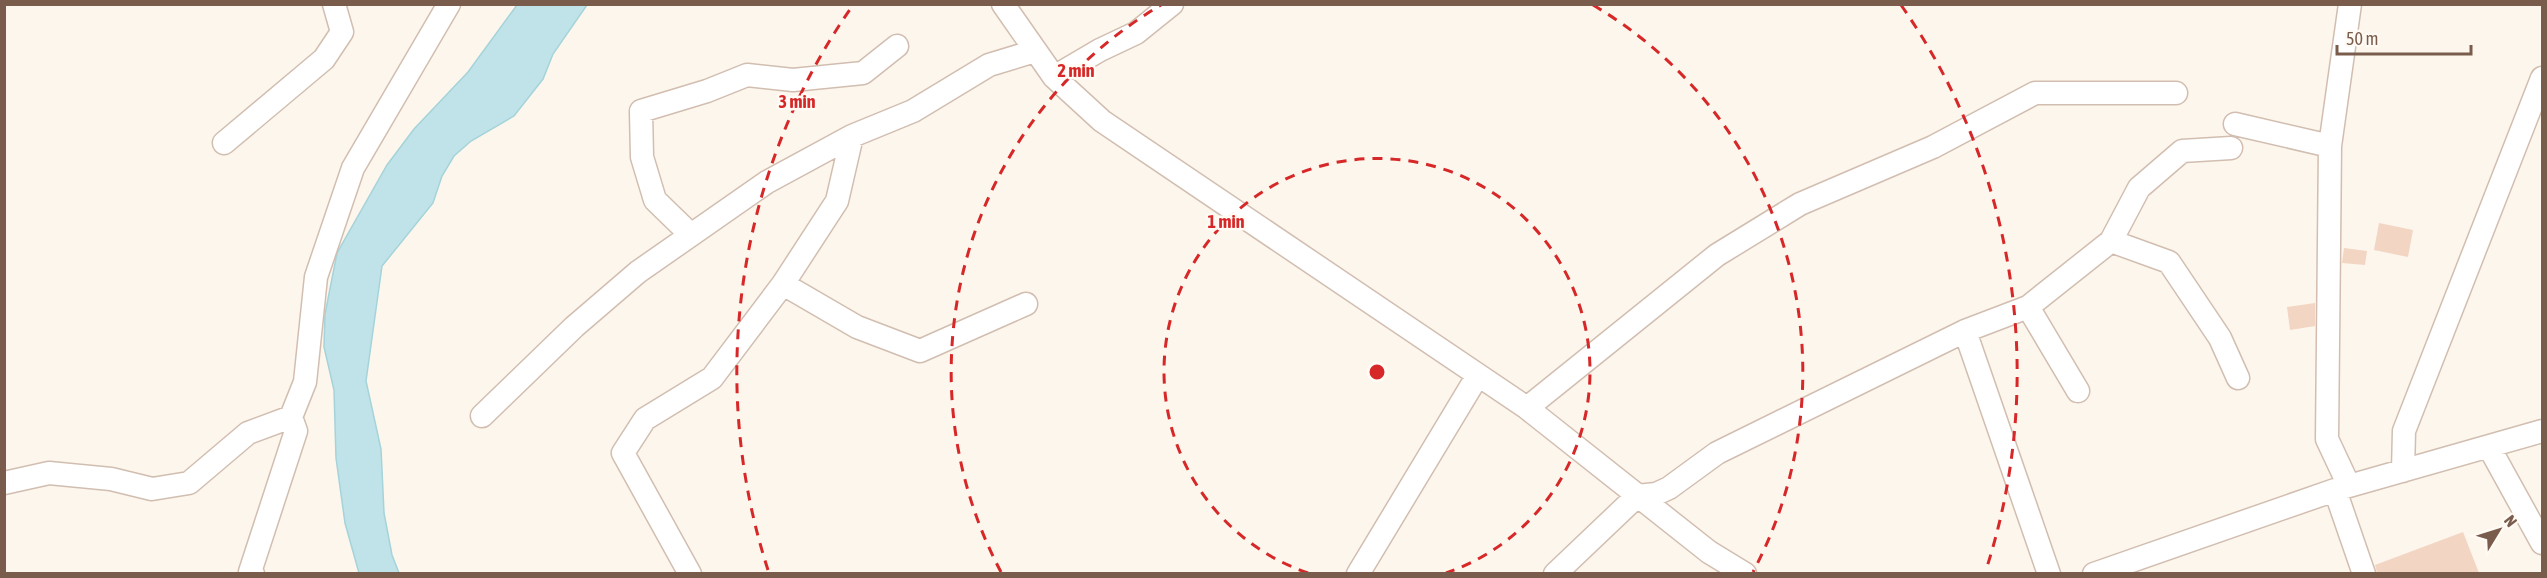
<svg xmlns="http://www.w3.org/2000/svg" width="2547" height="578" font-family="'Asap Condensed',sans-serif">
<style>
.water{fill:#bfe3e8;stroke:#a5d3da;stroke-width:1.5}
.building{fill:#f3d5c3}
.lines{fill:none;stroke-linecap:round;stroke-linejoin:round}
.minor-casing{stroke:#d1beb0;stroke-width:25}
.minor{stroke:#fff;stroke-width:22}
.ring{fill:none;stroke:#d62828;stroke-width:3;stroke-dasharray:10 8}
.centre{fill:#d62828;stroke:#fffaf3;stroke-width:3}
.ring-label{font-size:18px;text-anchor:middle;font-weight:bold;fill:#d62828;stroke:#fffaf3;stroke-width:5;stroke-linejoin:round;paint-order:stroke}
</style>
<rect width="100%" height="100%" fill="#fdf6ec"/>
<path class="water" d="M 517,5 L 587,5 L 553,54 L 543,79 L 514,116 L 471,141 L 454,156 L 442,176 L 433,203 L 382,266 L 366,381 L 381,449 L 384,513 L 392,555 L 399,573 L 359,573 L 345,523 L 336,458 L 334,390 L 324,347 L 325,314 L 337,253 L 387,165 L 414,129 L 468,72 Z"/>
<path class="building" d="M 2379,223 L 2413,230 L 2408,257 L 2374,250 Z
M 2344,248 L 2367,251 L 2365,265 L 2342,263 Z
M 2315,303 L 2315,326 L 2290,330 L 2287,307 Z
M 2463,532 L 2479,573 L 2377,573 L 2375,565 Z"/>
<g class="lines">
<defs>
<path id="minor" d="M 1003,4 L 1054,77 L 1102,121 L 1527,408 L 1709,552 L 1745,574
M 1054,77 L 1100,50 L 1136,33 L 1172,4
M 2235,124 L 2330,146
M 224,143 L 324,59 L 342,32 L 334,4
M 691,235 L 655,200 L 642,157 L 641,111 L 707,91 L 747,75 L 793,80 L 863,73 L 897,46
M 2111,241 L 2169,262 L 2220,338 L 2238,378
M 783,284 L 857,327 L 920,351 L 1026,304
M 2028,307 L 2078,391
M 1965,331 L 2049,574
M 1527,408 L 1717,255 L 1800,204 L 1933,147 L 2035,93 L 2176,93
M 482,416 L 574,327 L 638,272 L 767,182 L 852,136 L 913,111 L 989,65 L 1035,51
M 291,417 L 305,382 L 316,277 L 353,168 L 449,4
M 2489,447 L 2542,543
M 2403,471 L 2404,431 L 2542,78
M 4,483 L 49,473 L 111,479 L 152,489 L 189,483 L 248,433 L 291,417 L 296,431 L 250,572 L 253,574
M 2349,486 L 2327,439 L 2330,146 L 2350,4
M 2335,490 L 2364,574
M 690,574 L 623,453 L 645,419 L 712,378 L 783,284 L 837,201 L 852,136
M 1358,574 L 1478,375
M 1555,574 L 1637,496 L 1656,494 L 1669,488 L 1717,453 L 1965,331 L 2028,307 L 2111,241 L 2139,188 L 2182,151 L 2231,148
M 2094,574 L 2335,490 L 2542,431"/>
</defs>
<use href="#minor" class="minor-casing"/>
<use href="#minor" class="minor"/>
</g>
<g class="ring">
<path d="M1308 573A213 213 0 1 1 1446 573"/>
<path d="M1001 572A426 426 0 0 1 1161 5M1593 5A426 426 0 0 1 1753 572"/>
<path d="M768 570A640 640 0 0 1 853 5M1901 5A640 640 0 0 1 1986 570"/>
</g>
<circle cx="1377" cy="372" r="9" class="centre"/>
<g class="ring-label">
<text x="1076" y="77">2 min</text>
<text x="797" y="108">3 min</text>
<text x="1226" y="228">1 min</text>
</g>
<rect width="2547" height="578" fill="none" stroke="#7a5c4d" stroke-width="12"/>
<g transform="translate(2499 530) rotate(52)" stroke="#fffaf3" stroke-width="4.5" paint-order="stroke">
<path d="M0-4.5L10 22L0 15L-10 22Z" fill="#7a5c4d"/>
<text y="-9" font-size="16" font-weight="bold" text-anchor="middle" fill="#7a5c4d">N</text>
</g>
<path d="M2337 45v9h134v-9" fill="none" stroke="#7a5c4d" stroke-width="3"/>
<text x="2346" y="45" font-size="18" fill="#7a5c4d" stroke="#fffaf3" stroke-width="4.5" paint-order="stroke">50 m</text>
</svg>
